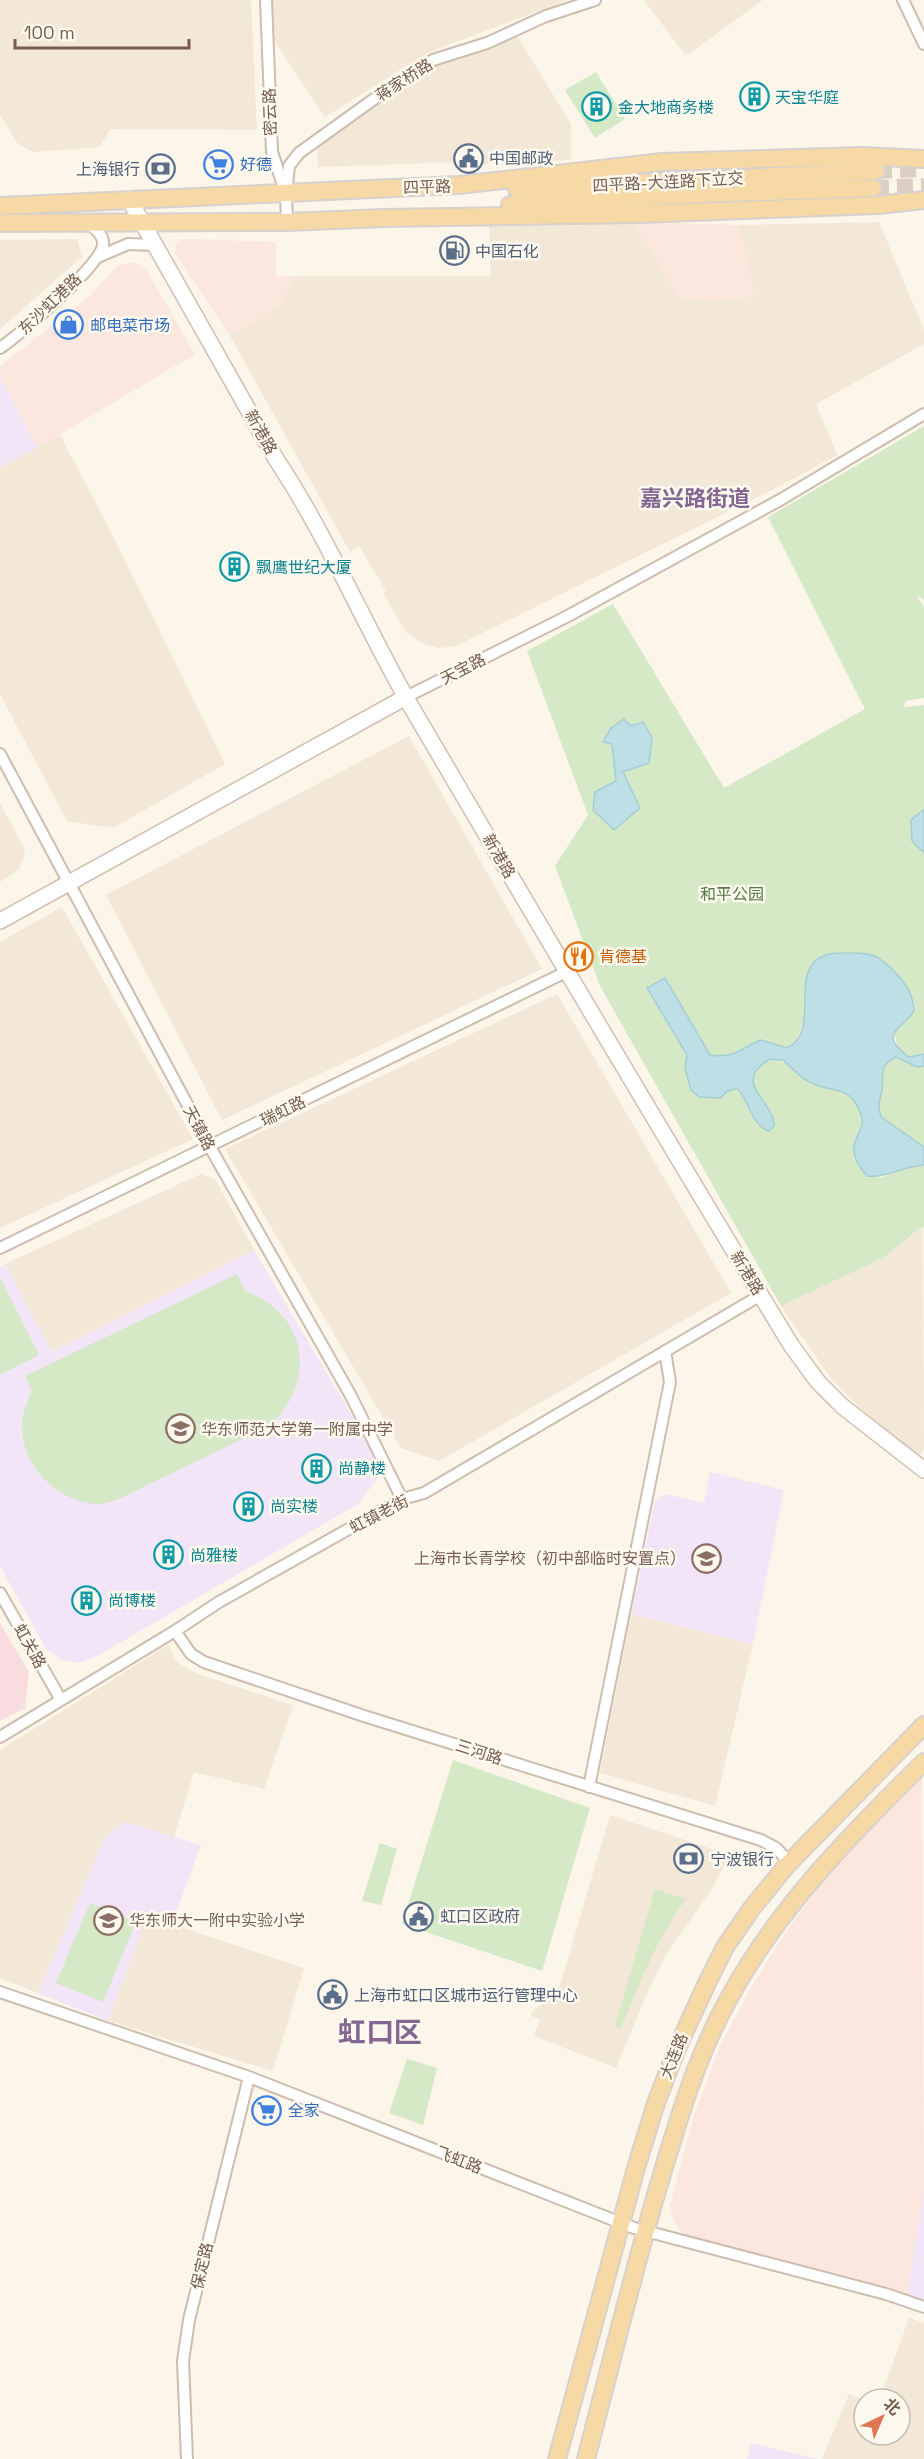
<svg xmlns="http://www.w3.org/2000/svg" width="924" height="2459" font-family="'Space Grotesk','Noto Sans SC',sans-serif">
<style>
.residential{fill:#f3e7d7}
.commercial{fill:#fbe7dd}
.education{fill:#f2e5f8}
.medical{fill:#f9dcdf}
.green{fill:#d5e9c7}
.water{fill:#bedfe5;stroke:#a4ced6;stroke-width:1.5}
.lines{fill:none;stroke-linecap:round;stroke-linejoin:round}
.primary-tunnel{stroke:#dacfc2;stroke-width:16;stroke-dasharray:16 8;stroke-linecap:butt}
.street-casing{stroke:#cdbdaf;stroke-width:14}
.secondary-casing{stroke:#d2bfaf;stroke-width:18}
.primary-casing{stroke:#d8d1cd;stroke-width:20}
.street{stroke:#fff;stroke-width:10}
.secondary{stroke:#fff;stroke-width:15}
.primary{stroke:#f7d9a5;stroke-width:16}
.labels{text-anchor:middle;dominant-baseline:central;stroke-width:5;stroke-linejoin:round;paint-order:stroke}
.street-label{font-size:16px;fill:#755c4d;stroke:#fef9ef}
.culture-label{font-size:16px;fill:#0d838f;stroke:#fef9ef;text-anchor:start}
.service-label{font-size:16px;fill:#4e5e75;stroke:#fef9ef;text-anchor:start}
.shop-label{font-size:16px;fill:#366cbe;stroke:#fef9ef;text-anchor:start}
.park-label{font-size:16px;fill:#547a45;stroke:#fef9ef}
.food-label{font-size:16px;fill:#c56008;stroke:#fef9ef;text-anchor:start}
.education-label{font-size:16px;fill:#785e54;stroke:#fef9ef;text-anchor:start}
.district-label{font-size:22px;font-weight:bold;fill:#836691;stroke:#fef9ef}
.town-label{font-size:28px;font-weight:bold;fill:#836691;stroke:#fef9ef}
</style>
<rect width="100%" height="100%" fill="#fcf5e9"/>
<path class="residential" d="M 0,0 L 251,0 L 257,130 L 111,129 L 99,147 L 33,152 L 18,144 L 0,115 Z
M 272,0 L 568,0 L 429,52 L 325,117 L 272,37 Z
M 644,0 L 763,0 L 686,56 Z
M 517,36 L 571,124 L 571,160 L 461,165 L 461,162 L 318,167 L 317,144 L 413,77 L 436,63 Z
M 634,222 L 679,298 L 734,300 L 748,297 L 754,291 L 739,225 L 879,222 L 924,330 L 924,344 L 816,404 L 837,455 L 774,489 L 456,646 L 439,648 L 424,644 L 406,632 L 383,593 L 386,591 L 359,546 L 350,552 L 230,336 L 280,306 L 294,276 L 491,276 L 489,226 Z
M 77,239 L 82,257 L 0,329 L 0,240 Z
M 60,435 L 112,534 L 225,764 L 113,828 L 67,821 L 0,694 L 0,467 Z
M 409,736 L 542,969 L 222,1120 L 106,895 Z
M 0,803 L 23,846 L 25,855 L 19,869 L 0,882 Z
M 62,907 L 193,1139 L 0,1228 L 0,942 Z
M 557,994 L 731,1293 L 439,1461 L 401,1448 L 225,1149 Z
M 201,1174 L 215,1179 L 254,1250 L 51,1352 L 5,1264 Z
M 923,1227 L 924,1449 L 918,1457 L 872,1419 L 832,1380 L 781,1306 L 883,1258 Z
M 631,1614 L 753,1644 L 715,1806 L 600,1773 Z
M 168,1645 L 177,1662 L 195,1673 L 293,1705 L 264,1789 L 194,1772 L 174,1837 L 125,1822 L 105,1837 L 38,1993 L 0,1978 L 0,1750 Z
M 610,1815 L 730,1855 L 710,1892 L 667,1953 L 648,1991 L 616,2068 L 534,2036 L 540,2019 L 531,2016 L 533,2010 L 549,2001 L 560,1986 Z
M 147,1916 L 304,1968 L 273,2071 L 108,2021 Z
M 909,2318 L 924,2323 L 924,2459 L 822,2459 L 849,2394 L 864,2400 L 864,2435 L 900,2435 L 900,2399 L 880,2399 Z"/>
<path class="commercial" d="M 634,222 L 739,225 L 754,291 L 748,297 L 734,300 L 679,298 Z
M 184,239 L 276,242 L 276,276 L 294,276 L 280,306 L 230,336 L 176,255 L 175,245 L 179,240 Z
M 132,262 L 138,264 L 147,271 L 195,354 L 37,448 L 0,376 L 0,366 L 91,295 L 117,266 Z
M 922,1776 L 924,2189 L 907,2296 L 693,2240 L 681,2231 L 672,2217 L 670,2205 L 694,2115 L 720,2046 L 752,1986 L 785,1933 L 825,1879 L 866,1832 Z"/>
<path class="education" d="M 0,376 L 37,448 L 0,467 Z
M 254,1250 L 377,1458 L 381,1474 L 358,1504 L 99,1655 L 79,1663 L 62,1660 L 46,1649 L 0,1566 L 0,1267 L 5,1264 L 52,1352 Z
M 710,1472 L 784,1490 L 753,1644 L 631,1614 L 655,1501 L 665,1494 L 704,1503 Z
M 125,1822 L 201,1845 L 172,1923 L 147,1916 L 108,2021 L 38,1993 L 105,1837 Z
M 924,2189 L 924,2301 L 907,2296 Z
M 751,2443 L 818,2459 L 747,2459 Z"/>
<path class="medical" d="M 0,1623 L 29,1672 L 25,1708 L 0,1721 Z"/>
<path class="green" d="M 596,72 L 625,119 L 595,138 L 565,90 Z
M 924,426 L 924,600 L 916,595 L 924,607 L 924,698 L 906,701 L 904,707 L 924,705 L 924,809 L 917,813 L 921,852 L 924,853 L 924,1054 L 910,1057 L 898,1048 L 894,1033 L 899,1025 L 910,1017 L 844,953 L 825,955 L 816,961 L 804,998 L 806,1011 L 804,1021 L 797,1040 L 787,1048 L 757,1042 C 740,1051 729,1058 710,1055 L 665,979 L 647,988 L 687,1055 L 685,1068 L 726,1092 L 737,1088 L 742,1093 L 749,1108 L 774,1121 C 767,1109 747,1086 754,1071 C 757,1065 764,1062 770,1059 C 790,1057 800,1079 817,1086 C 824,1089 833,1087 840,1090 C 864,1101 866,1124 854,1144 L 880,1178 L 911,1166 L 924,1165 L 924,1228 L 922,1227 L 883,1258 L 781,1306 L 600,986 L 555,866 L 588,815 L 527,651 L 613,604 L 724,788 L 865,709 L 768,517 Z
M 896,1057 L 917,1067 L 924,1066 L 924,1147 L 881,1117 C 877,1101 880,1103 882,1089 C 884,1072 878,1067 896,1057 Z
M 237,1274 L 245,1291 C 308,1314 317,1380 271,1425 L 119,1499 C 112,1501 103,1505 96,1504 C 55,1501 19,1463 22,1421 C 23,1411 28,1400 32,1390 L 25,1376 Z
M 0,1277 L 39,1355 L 0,1375 Z
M 453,1760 L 590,1808 L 542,1971 L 402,1924 Z
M 380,1843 L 397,1849 L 381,1905 L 362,1901 Z
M 655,1889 L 686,1899 C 656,1939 640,1983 621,2028 L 615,2026 Z
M 90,1903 L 136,1922 L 103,2002 L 56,1983 Z
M 407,2059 L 437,2068 L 423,2125 L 389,2113 Z"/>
<path class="water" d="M 624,719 L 631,726 L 643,722 L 652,738 L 649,763 L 623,772 L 640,808 L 614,830 L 593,810 L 595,792 L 616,781 L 612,744 L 603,742 L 611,728 Z
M 924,809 L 924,853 L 912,841 L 911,820 Z
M 844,953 C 854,953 868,952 877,957 C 895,969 914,989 914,1011 C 901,1031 877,1033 909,1057 L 924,1054 L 924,1066 L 917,1067 L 896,1057 C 878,1066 884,1072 882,1089 C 880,1103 877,1101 881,1117 L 924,1147 L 924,1165 C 904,1166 887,1178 867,1176 C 861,1169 855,1161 854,1152 C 851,1135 872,1129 856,1104 C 846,1087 831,1091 816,1085 C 802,1080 793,1069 783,1060 L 770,1059 C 729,1083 775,1101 774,1126 L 769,1131 C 751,1125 749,1100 737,1088 L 726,1092 L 721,1098 L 699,1097 L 691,1090 L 685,1068 L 687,1055 L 647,988 L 665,978 L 710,1055 C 734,1059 741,1048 761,1040 L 787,1048 C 823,1031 786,970 825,955 C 830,953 838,953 844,953 Z"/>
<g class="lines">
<path class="primary-tunnel" d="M 876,171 L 924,169
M 873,188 L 924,186"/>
<defs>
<path id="street" d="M 266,0 L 272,152 L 286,194 L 287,222
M 903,0 L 924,44
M 286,194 L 289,166 L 299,153 L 388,89 L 433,60 L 487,43 L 546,16 L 595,0
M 98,257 L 128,244 L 153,245
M 0,348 C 20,334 100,266 103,245 C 104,235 95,229 88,223
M 406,697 L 566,617 L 780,500 L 924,414
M 0,754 L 210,1147 L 351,1396 L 402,1499
M 0,1248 L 566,972
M 0,1593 L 61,1700
M 175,1631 L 191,1654 L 204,1662 L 364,1716 L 761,1840 L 776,1848 L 790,1863
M 0,1737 L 175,1631 L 219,1602 L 402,1499 L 424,1493 L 761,1295
M 589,1787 L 670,1382 L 665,1351
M 0,1992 L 249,2077 L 634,2228 L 886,2294 L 924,2307
M 187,2459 L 183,2361 L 189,2320 L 249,2077"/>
<path id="secondary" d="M 129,199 L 276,459 C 327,536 363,622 409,703 C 535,918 661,1132 791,1345 L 818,1382 L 842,1406 L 924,1470
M 0,921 L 406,697"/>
<path id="primary" d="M 517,189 L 553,190 L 598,185 L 876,171
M 510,205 L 704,194 L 873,188
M 0,206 L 459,185 L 662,162 L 862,156 L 924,159
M 0,223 L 287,222 L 384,218 L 639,214 L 878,205 L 924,200
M 557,2459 L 636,2168 L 656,2103 L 678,2046 L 708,1981 L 725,1947 L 752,1908 L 787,1865 L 924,1725
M 586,2459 C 611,2364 634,2268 662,2174 C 680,2114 698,2054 728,2000 C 777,1909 851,1834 924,1762"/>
</defs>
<use href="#street" class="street-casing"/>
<use href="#secondary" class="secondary-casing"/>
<use href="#primary" class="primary-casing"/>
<use href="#street" class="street"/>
<use href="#secondary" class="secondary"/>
<use href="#primary" class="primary"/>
</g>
<defs>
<symbol id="building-ring" viewBox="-11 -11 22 22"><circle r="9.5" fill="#fef9ef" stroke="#0f9aa8" stroke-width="1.5"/><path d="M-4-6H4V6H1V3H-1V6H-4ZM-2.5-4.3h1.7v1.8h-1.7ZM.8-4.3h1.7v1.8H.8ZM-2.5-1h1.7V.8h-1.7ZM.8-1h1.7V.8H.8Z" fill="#0f9aa8"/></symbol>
<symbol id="civic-ring" viewBox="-11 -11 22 22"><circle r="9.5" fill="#fef9ef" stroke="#5c6f8a" stroke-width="1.5"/><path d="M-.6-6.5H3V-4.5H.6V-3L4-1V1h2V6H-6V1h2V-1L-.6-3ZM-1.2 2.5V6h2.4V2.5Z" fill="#5c6f8a"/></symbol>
<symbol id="supermarket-ring" viewBox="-11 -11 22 22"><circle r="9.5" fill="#fef9ef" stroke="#3f7fe0" stroke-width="1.5"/><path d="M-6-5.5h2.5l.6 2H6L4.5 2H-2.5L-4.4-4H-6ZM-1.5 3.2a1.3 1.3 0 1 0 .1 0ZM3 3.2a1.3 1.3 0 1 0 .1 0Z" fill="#3f7fe0"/></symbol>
<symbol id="bank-ring" viewBox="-11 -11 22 22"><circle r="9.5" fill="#fef9ef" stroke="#5c6f8a" stroke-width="1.5"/><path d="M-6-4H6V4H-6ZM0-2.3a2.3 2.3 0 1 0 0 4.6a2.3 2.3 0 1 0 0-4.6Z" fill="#5c6f8a"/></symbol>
<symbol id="fuel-ring" viewBox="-11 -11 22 22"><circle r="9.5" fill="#fef9ef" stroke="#5c6f8a" stroke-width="1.5"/><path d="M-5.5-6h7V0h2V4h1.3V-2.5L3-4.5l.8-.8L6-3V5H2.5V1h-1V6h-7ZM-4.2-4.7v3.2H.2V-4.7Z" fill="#5c6f8a"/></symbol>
<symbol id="shop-ring" viewBox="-11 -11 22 22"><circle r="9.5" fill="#fef9ef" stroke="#3f7fe0" stroke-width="1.5"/><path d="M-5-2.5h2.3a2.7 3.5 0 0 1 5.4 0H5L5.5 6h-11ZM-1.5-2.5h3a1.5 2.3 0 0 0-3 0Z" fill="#3f7fe0"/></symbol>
<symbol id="restaurant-ring" viewBox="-11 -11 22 22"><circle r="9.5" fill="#fef9ef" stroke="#e8710a" stroke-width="1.5"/><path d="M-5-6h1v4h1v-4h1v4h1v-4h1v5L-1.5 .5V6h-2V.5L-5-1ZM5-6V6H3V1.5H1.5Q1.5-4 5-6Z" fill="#e8710a"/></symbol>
<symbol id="school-ring" viewBox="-11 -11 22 22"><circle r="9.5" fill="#fef9ef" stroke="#8d6e63" stroke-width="1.5"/><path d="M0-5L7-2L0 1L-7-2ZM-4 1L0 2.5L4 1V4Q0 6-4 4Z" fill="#8d6e63"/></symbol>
</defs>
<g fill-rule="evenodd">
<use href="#building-ring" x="738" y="80" width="33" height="33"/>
<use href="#building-ring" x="580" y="90" width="33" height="33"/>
<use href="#civic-ring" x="452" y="142" width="33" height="33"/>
<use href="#supermarket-ring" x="202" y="148" width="33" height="33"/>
<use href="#bank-ring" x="144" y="152" width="33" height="33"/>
<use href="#fuel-ring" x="438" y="234" width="33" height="33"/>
<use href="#shop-ring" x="52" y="308" width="33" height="33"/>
<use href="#building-ring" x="218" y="550" width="33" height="33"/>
<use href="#restaurant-ring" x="562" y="940" width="33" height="33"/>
<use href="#school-ring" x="164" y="1412" width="33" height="33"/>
<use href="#building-ring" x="300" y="1452" width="33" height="33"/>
<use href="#building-ring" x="232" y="1490" width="33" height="33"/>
<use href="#building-ring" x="152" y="1538" width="33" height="33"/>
<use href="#school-ring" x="690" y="1542" width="33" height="33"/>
<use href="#building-ring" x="70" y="1584" width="33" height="33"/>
<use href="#bank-ring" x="672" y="1842" width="33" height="33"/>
<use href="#civic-ring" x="402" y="1900" width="33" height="33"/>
<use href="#school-ring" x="92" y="1904" width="33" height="33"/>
<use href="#civic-ring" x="316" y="1978" width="33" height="33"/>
<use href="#supermarket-ring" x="250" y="2094" width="33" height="33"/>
</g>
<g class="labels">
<g class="street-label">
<text transform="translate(404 80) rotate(-33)">蒋家桥路</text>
<text transform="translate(270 112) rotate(-92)">密云路</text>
<text transform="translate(668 182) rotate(-3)">四平路-大连路下立交</text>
<text transform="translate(427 187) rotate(-2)">四平路</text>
<text transform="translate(50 304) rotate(-44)">东沙虹港路</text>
<text transform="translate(261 432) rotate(61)">新港路</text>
<text transform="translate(463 669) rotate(-27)">天宝路</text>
<text transform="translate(499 856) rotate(60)">新港路</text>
<text transform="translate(283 1111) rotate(-26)">瑞虹路</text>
<text transform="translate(199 1128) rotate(62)">天镇路</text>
<text transform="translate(747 1273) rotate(59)">新港路</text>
<text transform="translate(379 1514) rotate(-27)">虹镇老街</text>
<text transform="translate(30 1646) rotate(61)">虹关路</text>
<text transform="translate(479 1752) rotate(18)">三河路</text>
<text transform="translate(674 2056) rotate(-68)">大连路</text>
<text transform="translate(459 2160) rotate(21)">飞虹路</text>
<text transform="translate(202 2266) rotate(-77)">保定路</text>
</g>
<g class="culture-label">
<text x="775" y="97">天宝华庭</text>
<text x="618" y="107">金大地商务楼</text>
<text x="256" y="567">飘鹰世纪大厦</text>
<text x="338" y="1468">尚静楼</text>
<text x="270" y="1506">尚实楼</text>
<text x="190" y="1555">尚雅楼</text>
<text x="108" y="1600">尚博楼</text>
</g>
<g class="service-label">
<text x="489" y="158">中国邮政</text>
<text x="140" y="169" text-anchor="end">上海银行</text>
<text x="475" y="251">中国石化</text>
<text x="710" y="1859">宁波银行</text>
<text x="440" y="1916">虹口区政府</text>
<text x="354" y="1995">上海市虹口区城市运行管理中心</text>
</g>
<g class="shop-label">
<text x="240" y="164">好德</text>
<text x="90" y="325">邮电菜市场</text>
<text x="288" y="2110">全家</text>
</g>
<g class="park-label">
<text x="732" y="894">和平公园</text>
</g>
<g class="food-label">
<text x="599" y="956">肯德基</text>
</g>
<g class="education-label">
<text x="201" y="1429">华东师范大学第一附属中学</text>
<text x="686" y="1558" text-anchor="end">上海市长青学校（初中部临时安置点）</text>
<text x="129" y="1920">华东师大一附中实验小学</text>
</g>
<g class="district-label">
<text x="695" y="498">嘉兴路街道</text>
</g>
<g class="town-label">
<text x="380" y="2032">虹口区</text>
</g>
</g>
<g transform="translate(882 2417) rotate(44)"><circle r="28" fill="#fef9ef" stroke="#c7baae" stroke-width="1.5"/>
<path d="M0-4.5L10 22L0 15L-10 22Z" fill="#e07554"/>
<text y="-9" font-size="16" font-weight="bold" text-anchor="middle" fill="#755c4d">北</text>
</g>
<path d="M15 39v9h174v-9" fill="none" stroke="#755c4d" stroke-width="3"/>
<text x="24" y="39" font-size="18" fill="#755c4d" stroke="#fef9ef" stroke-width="4.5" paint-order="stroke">100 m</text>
</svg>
